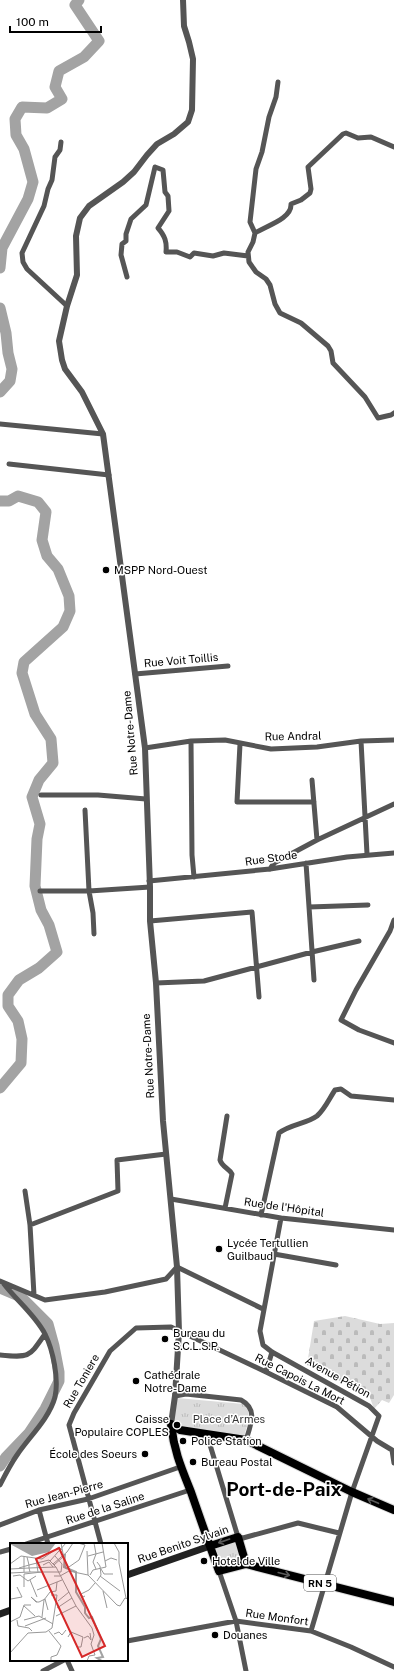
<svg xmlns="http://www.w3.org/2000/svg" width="394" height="1671" font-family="'Public Sans',sans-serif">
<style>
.cemetery{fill:url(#cemetery-stones)}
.park{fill:url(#park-tufts)}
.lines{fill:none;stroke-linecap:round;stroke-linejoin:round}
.river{stroke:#a3a3a3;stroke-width:11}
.primary-casing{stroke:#dbdbdb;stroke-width:10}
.minor{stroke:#555;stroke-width:5}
.tertiary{stroke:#555;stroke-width:6}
.secondary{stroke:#222;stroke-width:7}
.primary{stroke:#000;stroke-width:8}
.oneway{stroke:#595959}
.poi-dot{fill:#000;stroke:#fff;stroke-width:1.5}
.labels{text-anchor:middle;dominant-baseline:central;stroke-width:3;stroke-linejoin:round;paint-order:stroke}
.shield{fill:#fff;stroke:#4c4c4c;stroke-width:1}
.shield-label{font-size:10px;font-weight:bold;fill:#000}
.poi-label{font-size:11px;fill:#000;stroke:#fff;text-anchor:start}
.street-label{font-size:11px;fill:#000;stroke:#fff}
.park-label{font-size:11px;fill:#333;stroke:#fff}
.town-label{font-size:19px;font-weight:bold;fill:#000;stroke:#fff}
.inset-river{fill:none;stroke:#a3a3a3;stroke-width:2}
.inset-road{fill:none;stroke:#999;stroke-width:1}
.view{fill:#d62828;fill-opacity:0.15;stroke:#d62828;stroke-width:2}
.inset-edge{fill:none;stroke:#000;stroke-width:2}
</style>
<defs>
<pattern id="cemetery-stones" width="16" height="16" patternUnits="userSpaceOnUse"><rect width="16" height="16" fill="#dcdcdc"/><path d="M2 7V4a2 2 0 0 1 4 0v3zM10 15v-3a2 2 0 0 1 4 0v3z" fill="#bbb"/></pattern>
<pattern id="park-tufts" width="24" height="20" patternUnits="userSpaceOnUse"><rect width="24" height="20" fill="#dcdcdc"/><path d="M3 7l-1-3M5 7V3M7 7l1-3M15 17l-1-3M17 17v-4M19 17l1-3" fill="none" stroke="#bbb"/></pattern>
</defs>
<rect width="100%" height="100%" fill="#fff"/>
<path class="cemetery" d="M 345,1316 L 380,1324 L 394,1323 L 394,1395 L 389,1403 L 382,1400 L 374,1409 L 369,1395 L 307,1365 L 314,1321 Z"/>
<path class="park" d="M 177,1398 L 244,1404 C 253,1415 247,1424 244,1437 L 181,1428 L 172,1423 Z
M 237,1539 L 243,1559 L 219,1565 L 214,1547 Z"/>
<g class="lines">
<path class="river" d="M 0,268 L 2,248 L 28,199 L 33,182 L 24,149 L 16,135 L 15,119 L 22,107 L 47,108 L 62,99 L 55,87 L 59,71 L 84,57 L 99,41 L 75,5 L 79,0
M 0,308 L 6,333 L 8,353 L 12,369 L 10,381 L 0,392
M 0,501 L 9,501 L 18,496 L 38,502 L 46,512 L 42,540 L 47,556 L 58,569 L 69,596 L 70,611 L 63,627 L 24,662 L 22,673 L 35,714 L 51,739 L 53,763 L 39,780 L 32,797 L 40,824 L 37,839 L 35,886 L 41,910 L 49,925 L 57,952 L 39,968 L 19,980 L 8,995 L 8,1006 L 18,1021 L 22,1039 L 21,1063 L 0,1088
M 0,1288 L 21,1297 L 48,1324 L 54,1346 L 59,1372 L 59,1381 L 45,1409 L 29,1433 L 6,1457 L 0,1466"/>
<defs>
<path id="primary" d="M 171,1424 C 174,1451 181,1467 191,1492 C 200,1518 209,1544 219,1571 L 246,1564 L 394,1602
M 171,1424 L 180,1430 L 246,1440 L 352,1492 L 394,1510
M 210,1546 L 238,1537 L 246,1564"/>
</defs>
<use href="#primary" class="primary-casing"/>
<path class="minor" d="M 61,142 L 60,150 L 55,157 L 52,180 L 48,189 L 44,206 L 22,253 L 23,262 L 27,269 L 67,306
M 394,147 L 371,137 L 358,138 L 346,133 L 343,134 L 308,167 L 311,189 L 310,193 L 301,200 L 291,204 C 292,219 266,226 255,233 L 253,242 L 248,252 L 249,262 L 256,272 L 266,279 L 270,285 L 275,304 L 280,313 L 301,323 L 328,346 L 331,351 L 333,363 L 365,397 L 378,418 L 391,415 L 394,413
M 255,233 L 250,222 L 256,169 L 262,152 L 269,117 L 276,97 L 278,82
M 127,277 L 121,255 L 122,244 L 126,241 L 126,234 L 131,219 L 146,205 L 155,167 L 163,170 L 165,192 L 168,196 L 169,211 L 158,228 C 165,236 167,242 166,252 L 177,252 L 190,257 L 194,253 L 213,256 L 224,253 L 248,256
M 0,424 L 103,434
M 9,464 L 109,475
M 135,674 L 228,666
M 191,741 L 192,855 L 194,877
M 361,741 L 367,854
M 240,744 L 237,802 L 314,802
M 145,748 L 191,741 L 225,740 L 271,749 L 317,747 L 361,741 L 394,740
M 312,780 L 317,840
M 41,795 L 98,795 L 146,799
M 306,863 L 314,980
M 270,869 L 274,863 L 317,840 L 394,804
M 149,881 L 270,869 L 347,857 L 394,853
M 40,891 L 89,891 L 85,810
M 309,907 L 368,905
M 394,920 L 390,931 L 356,990 L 341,1020 L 359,1030 L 394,1043
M 150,921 L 252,912 L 259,997
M 94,934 L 93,913 L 89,891 L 150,887
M 156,983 L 204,981 L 312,952 L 359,941
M 25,1191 L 30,1225 L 34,1295
M 171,1199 L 281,1218 L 394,1230
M 225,1208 L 232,1174 C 229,1168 222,1167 220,1160 L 227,1116
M 261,1215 L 279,1133 C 291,1124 306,1124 317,1116 C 325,1109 329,1099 335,1090 L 341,1089 L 351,1096 L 394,1100
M 281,1218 L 260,1331 L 263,1345 L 272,1352 L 369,1406 L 379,1416 L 352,1492 L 311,1631
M 30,1225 L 118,1191 L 117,1160 L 166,1154
M 274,1254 L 336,1265
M 0,1281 L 45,1300 L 105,1292 L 166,1279 L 177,1267 L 263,1309
M 0,1355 C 30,1358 29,1357 45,1334
M 266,1372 L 272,1352
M 175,1396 L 186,1394 L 241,1400 C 258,1409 251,1424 246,1440
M 207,1435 L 238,1537 L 243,1538 L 298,1523 L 339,1533
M 392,1450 L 394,1463
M 0,1485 C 5,1475 10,1465 17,1455 C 29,1437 49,1419 55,1397 C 59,1379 53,1350 45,1334 C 35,1315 17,1301 4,1284
M 39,1510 L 48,1544
M 0,1525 L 39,1510 L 88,1499 L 180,1467
M 26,1544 L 190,1490
M 101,1544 L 69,1425 L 74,1413 L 110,1351 L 136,1328 L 171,1327 L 266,1372 L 337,1407 L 377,1441 L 392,1450
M 0,1552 L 11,1549
M 219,1571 L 236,1621 L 246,1671
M 127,1641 L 236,1621 L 311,1631 L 351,1647 L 394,1667
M 67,1660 L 72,1671
M 43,1671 L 64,1660"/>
<path class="tertiary" d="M 171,1424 L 175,1396 L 179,1332 L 177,1267 L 163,1121 L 156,983 L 150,921 L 150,887 L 145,748 L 103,434 L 82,392 L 65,369 L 62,360 L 59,341 L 67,306 L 77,275 L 76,236 L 80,218 L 89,206 L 123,182 L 134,172 L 147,155 L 157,144 L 174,134 L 188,122 L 192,110 L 193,59 L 189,42 L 184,26 L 183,0"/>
<path class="secondary" d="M 127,1575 L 210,1546
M 0,1614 L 11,1610"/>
<use href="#primary" class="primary"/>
</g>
<defs><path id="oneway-shaft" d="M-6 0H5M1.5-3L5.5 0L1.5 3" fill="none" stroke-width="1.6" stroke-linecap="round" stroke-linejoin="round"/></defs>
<g class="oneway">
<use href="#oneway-shaft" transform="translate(373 1501) rotate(-157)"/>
<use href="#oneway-shaft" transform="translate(224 1541) rotate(161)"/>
<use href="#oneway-shaft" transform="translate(284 1574) rotate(14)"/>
</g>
<g class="poi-dot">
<circle cx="106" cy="570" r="4"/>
<circle cx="219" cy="1249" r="4"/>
<circle cx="165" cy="1339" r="4"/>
<circle cx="136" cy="1381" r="4"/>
<circle cx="177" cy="1425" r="4"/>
<circle cx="183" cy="1441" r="4"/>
<circle cx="145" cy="1454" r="4"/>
<circle cx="193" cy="1462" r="4"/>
<circle cx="204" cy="1561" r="4"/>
<circle cx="215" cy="1635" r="4"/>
</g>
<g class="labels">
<rect class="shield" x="304" y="1575" width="32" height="16" rx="3"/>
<g class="shield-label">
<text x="320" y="1583">RN 5</text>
</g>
<g class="poi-label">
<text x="114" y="570">MSPP Nord-Ouest</text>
<text x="227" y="1243">Lycée Tertullien<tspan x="227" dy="13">Guilbaud</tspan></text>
<text x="173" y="1333">Bureau du<tspan x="173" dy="13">S.C.L.S.P.</tspan></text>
<text x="144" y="1375">Cathédrale<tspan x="144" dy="13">Notre-Dame</tspan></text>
<text x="169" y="1419" text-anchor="end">Caisse<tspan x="169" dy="13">Populaire COPLES</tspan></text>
<text x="191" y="1441">Police Station</text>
<text x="137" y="1454" text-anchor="end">École des Soeurs</text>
<text x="201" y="1462">Bureau Postal</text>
<text x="212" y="1561">Hotel de Ville</text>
<text x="223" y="1635">Douanes</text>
</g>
<g class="street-label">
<text transform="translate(181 660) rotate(-5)">Rue Voit Toillis</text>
<text transform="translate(130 733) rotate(-95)">Rue Notre-Dame</text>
<text transform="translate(293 736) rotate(-1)">Rue Andral</text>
<text transform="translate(271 858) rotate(-8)">Rue Stode</text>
<text transform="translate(148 1056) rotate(-93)">Rue Notre-Dame</text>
<text transform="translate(284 1207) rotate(8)">Rue de l'Hôpital</text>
<text transform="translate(338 1377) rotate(29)">Avenue Pétion</text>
<text transform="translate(300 1379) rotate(27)">Rue Capois La Mort</text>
<text transform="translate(81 1381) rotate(-60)">Rue Toniere</text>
<text transform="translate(64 1494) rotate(-15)">Rue Jean-Pierre</text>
<text transform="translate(105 1508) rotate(-18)">Rue de la Saline</text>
<text transform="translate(183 1544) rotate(-19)">Rue Benito Sylvain</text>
<text transform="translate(277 1617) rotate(8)">Rue Monfort</text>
</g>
<g class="park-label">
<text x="229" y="1419">Place d’Armes</text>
</g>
<g class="town-label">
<text x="284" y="1489">Port-de-Paix</text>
</g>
</g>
<g transform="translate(10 1543)">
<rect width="118" height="118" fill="#fff"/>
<path d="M 46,0 L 39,9 L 22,13 L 0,1 Z" fill="#a3a3a3"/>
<path class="inset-river" d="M 55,11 L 54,24 L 66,29 L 66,49 L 75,64 L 75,70 L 79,75 L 82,74 L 91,96 L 88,103 L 93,114 L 87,115 L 92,118"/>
<path class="inset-road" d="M 51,0 L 56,26M 84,0 L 86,11 L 83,19 L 86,26M 104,0 L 109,9 L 109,20 L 116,55M 77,8 L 78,32M 78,13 L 93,9M 26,16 L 28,29M 40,18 L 56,0M 95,18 L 101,15 L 107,17M 87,19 L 90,23 L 91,32 L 87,38M 0,21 L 11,13 L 32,16 L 49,4 L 52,7M 43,21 L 57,9 L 63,0M 33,22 L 39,19 L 43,24M 44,22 L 54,13M 46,24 L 66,63 L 82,85 L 84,92 L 81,101 L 85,112 L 79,113 L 77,118M 9,25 L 19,22 L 17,14M 0,26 L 19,25M 56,26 L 69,17 L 75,2 L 68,0M 91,26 L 94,31 L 103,31M 14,29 L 14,13M 20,29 L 51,29 L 52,21 L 45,13M 0,30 L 20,29 L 19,25 L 19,22 L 39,17 L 46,24 L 19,25M 14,31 L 32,29M 14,31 L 14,44M 80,32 L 83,27 L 96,24 L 92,0M 3,33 L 10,32 L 18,38 L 26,33M 44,33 L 50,33 L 59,28 L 78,32 L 107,62 L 110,63 L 115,55 L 118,56M 90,33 L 110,48M 20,37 L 27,54M 27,47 L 52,37M 93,48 L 97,65M 75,53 L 73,54 L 71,51 L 79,47 L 85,40M 1,56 L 12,54 L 7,44M 48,58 L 59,49M 27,59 L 21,54 L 26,59 L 29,59 L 35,56 L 38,67M 14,63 L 25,73M 47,65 L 62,55M 46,73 L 66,63M 32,74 L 34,57 L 40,49 L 46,48 L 47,39M 7,77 L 8,83 L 19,85 L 22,88M 14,77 L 29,73 L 43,81M 0,79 L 10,74 L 14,62 L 21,62M 15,83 L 36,75M 39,88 L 51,103 L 47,112 L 41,114 L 41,118M 44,91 L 49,89 L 52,92 L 56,87M 58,94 L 61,89 L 73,94 L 71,104 L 67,104M 74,95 L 78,93 L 81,97 L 80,90M 0,110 L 18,90 L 36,89 L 42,85 L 47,52 L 41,52"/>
<path class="view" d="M 49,5 L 95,103 L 72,114 L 26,16 Z"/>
<rect width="118" height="118" class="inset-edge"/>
</g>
<path d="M10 26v6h91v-6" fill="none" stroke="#000000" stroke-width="2"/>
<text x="16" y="26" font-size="12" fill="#000000" stroke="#ffffff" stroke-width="3" paint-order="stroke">100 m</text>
</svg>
